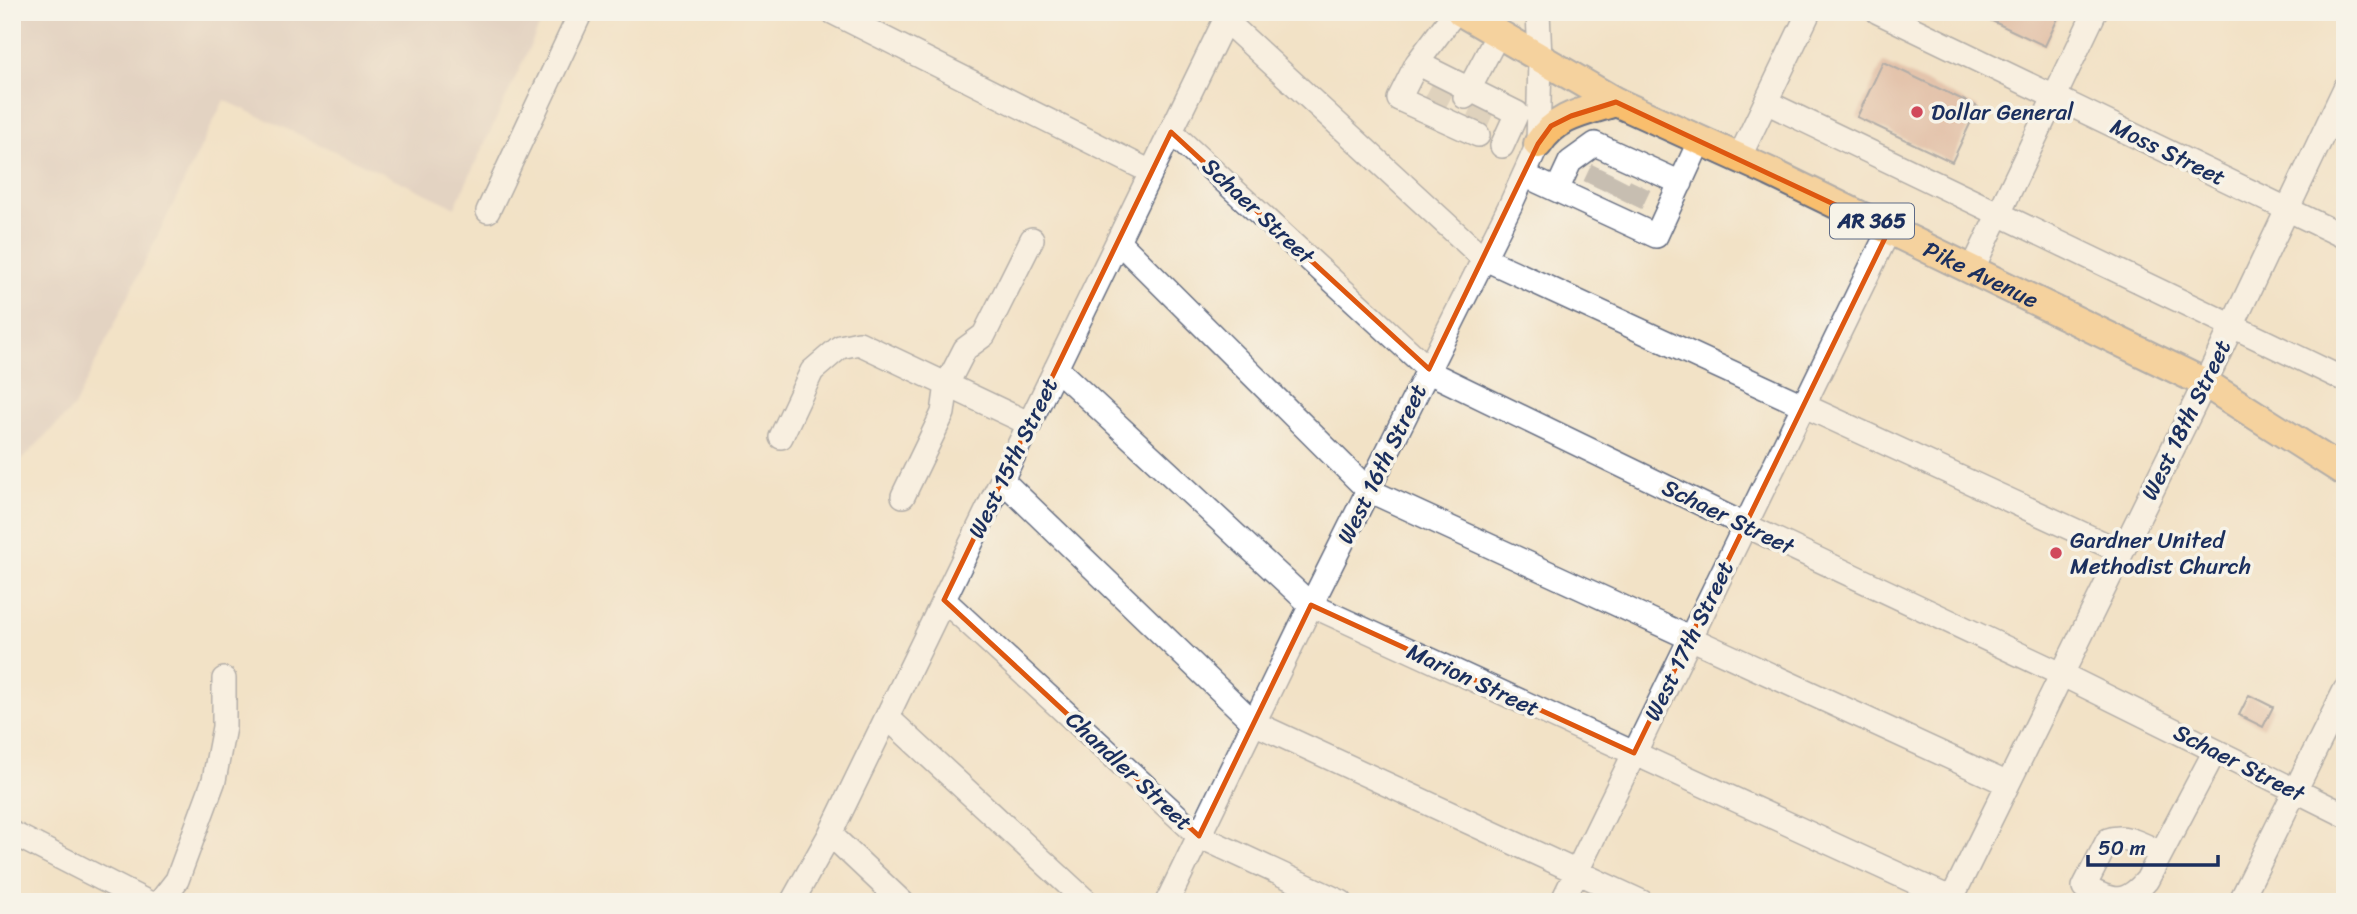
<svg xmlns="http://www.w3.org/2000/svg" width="2357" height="914" font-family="Sriracha,sans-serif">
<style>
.industrial{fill:#d0c0bc}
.building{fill:#cf9985}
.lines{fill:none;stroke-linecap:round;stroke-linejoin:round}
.minor-tunnel{stroke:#c7beb1;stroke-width:23;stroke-dasharray:23 11;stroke-linecap:butt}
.minor-casing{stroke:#666e82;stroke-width:26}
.major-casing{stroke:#666e82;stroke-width:32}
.minor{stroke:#fff;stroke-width:23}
.major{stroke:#f9be6d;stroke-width:28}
.marked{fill:none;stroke:#de5710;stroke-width:5;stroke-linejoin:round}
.poi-dot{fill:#d1495b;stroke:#f7f3e8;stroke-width:2.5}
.labels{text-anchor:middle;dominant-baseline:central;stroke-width:7;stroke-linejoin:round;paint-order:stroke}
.shield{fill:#f7f3e8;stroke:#5d6a87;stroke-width:2}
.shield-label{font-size:21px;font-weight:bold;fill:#1b2f5e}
.poi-label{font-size:23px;fill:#1b2f5e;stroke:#f7f3e8;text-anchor:start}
.street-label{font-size:23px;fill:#1b2f5e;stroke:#f7f3e8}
</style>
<rect width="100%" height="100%" fill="#f7f3e8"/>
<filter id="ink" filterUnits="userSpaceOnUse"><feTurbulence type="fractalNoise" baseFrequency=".0143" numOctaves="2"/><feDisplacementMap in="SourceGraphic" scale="14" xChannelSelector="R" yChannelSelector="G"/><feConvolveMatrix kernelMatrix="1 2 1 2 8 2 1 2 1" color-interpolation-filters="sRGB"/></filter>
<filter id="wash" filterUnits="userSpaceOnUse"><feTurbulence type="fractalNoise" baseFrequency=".00686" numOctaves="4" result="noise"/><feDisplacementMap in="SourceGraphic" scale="28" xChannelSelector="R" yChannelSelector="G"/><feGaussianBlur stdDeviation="1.57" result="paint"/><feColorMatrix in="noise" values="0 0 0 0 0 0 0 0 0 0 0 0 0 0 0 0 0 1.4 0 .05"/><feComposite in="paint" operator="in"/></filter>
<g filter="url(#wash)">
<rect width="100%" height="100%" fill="#f2e2c6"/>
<path class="industrial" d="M 12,12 L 546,12 L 455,207 L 224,100 L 74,407 L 12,470 Z"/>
<g id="blocks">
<path class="building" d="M 1973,12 L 2061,12 L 2045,46 Z
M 1883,62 L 1978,107 L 1952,162 L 1857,117 Z
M 2249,695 L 2273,707 L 2263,727 L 2239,715 Z"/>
</g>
</g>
<g filter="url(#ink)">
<use href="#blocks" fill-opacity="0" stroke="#666e82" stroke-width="2"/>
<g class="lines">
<path class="minor-tunnel" d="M 1435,103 L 1443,88
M 1477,122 L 1484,106
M 1594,186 L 1602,169
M 1612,194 L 1620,178
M 1631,204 L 1640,185"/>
<defs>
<path id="minor" d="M 832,12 L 1151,172
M 1455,12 L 1417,63 L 1399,99 L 1478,135
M 1878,12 L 2345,237
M 1225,20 L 1483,258 L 2122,552
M 1417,63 L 1517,113 L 1502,146
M 1465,97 L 1498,34
M 1766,102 L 2345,380
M 1171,132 L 1435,375 L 1745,525 L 2061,674 L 2345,815
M 1739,158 L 1809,12
M 1524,175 L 1656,236 L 1700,140
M 1557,190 L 1570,162 L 1595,144 L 1681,183
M 488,211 L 581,12
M 1118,241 L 1368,490 L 2008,784
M 1972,270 L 2095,12
M 1056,368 L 1311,605 L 1952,899
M 781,437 L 812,371 L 840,347 L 859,343 L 1030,424
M 1002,480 L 1254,723 L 1642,902
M 903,496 L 943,413 L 947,384 L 965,349 L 984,335 L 1032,239
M 944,600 L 1199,836 L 1341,902
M 887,717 L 1087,902
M 12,833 L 147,902
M 830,834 L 902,902
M 2161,853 C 2145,846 2125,833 2108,840 L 2084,887 C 2113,901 2124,907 2147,880 L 2215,751
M 160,902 L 177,880 L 214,780 L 224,727 L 224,679
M 792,902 L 830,834 L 1229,12
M 1167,902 L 1311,605 L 1511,204 L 1538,144 L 1540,58 L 1538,12
M 1562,902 L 1889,230
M 1950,902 L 2205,383 L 2345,88
M 2240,902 L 2345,690"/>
<g id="major">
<path id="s1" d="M 1461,12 L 1616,102 L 1770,172 L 2205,383 L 2345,472"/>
<path d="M 1538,144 C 1557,115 1584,112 1616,102"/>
</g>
</defs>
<use href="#minor" class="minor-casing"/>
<use href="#major" class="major-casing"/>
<use href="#minor" class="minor"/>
<use href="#major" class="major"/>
</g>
</g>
<path d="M0 0H2357V914H0ZM 1616,102 L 1889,230 L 1634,753 L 1311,605 L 1199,836 L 944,600 L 1171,132 L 1429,369 L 1538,144 L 1551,126 L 1571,116 Z" fill="#f2e2c6" fill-opacity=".55" fill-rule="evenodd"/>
<path class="marked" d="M 1616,102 L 1889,230 L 1634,753 L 1311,605 L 1199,836 L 944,600 L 1171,132 L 1429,369 L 1538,144 L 1551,126 L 1571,116 Z"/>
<g class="poi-dot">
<circle cx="1917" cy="112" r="7"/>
<circle cx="2056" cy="553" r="7"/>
</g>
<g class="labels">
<rect class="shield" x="1830" y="203.5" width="84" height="35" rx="5"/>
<g class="shield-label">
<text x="1872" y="221">AR 365</text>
</g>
<g class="poi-label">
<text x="1931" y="112">Dollar General</text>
<text x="2070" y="540">Gardner United<tspan x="2070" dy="26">Methodist Church</tspan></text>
</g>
<g class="street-label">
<text transform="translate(2168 152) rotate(26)">Moss Street</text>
<text transform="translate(1258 211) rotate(43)">Schaer Street</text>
<text stroke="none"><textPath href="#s1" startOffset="583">Pike Avenue</textPath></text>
<text transform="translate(2186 420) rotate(-64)">West 18th Street</text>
<text transform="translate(1013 458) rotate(-64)">West 15th Street</text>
<text transform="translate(1382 464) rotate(-64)">West 16th Street</text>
<text transform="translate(1728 517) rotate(26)">Schaer Street</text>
<text transform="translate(1689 641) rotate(-64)">West 17th Street</text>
<text transform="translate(1473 680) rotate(25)">Marion Street</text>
<text transform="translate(2239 763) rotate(27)">Schaer Street</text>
<text transform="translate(1129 771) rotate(43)">Chandler Street</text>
</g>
</g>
<rect width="2357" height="914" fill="none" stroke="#f7f3e8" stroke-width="42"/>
<path d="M2088 855v10h130v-10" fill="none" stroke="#1b2f5e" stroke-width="3.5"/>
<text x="2098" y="855" font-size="21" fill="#1b2f5e" stroke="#f7f3e8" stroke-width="5" paint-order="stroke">50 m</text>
</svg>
